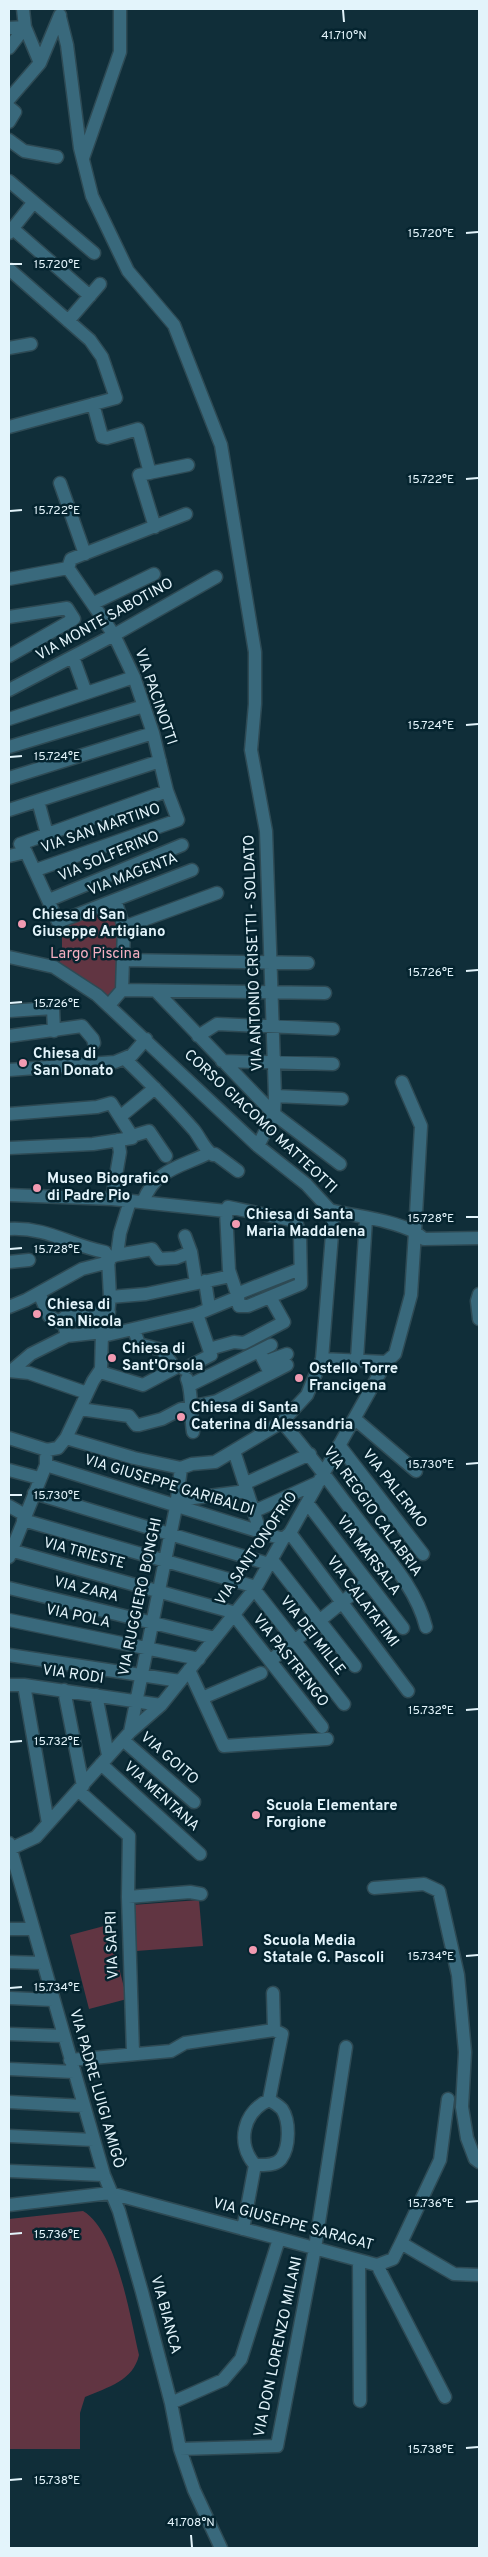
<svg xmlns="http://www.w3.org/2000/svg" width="488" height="2557" font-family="Overpass,sans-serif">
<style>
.park{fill:#613542}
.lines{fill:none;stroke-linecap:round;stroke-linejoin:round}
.minor-casing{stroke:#2e4a54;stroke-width:15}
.minor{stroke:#39697c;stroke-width:12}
.ticks{fill:none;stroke:#e3f4fb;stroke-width:2}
.poi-dot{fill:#f19ab1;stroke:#05242f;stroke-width:2}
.labels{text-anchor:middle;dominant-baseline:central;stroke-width:5;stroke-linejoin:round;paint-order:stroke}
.street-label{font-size:15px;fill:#e3f4fb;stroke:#05242f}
.poi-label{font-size:15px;font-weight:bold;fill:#e3f4fb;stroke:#05242f;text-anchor:start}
.park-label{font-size:15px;fill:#f5afc1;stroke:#05242f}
.ticks-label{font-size:12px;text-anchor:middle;fill:#e3f4fb;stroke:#05242f;stroke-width:5;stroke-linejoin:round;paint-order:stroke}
</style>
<rect width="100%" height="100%" fill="#102e39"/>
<path class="park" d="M 120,903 L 128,988 L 116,1011 L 54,967 L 62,959 L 62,923 Z
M 199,1900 L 203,1946 L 136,1951 L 132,1905 Z
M 108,1925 L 127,1999 L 89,2009 L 70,1935 Z
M 83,2211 C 117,2231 130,2317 139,2355 C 133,2381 108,2387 85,2397 L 80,2413 L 80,2449 L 9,2449 L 9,2219 Z"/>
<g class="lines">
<defs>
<path id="minor" d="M 60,17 L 67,45 L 80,148 L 92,196 L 128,271 L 174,325 L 221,445 L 255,652 L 255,704 L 251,750 L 266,831 L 275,1096 L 274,1114 L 258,1146
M 9,28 L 25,27 L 40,63
M 9,48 L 25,27 L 23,9
M 9,99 L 40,63 L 60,15
M 9,107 L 15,112 L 9,122
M 9,140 L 24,151 L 57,157
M 83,158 L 120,52 L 120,9
M 9,181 L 94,253
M 12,228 L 90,296
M 9,233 L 33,203
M 9,269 L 90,340 L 102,357 L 116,398 L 9,427
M 68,321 L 100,284
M 9,348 L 31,344
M 93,404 L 102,437 L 107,438 L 138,429 L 150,473
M 60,483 L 85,554
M 155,527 L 139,475 L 188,465
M 9,579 L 68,568 L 71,559 L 186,514
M 94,603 L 154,574
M 9,617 L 67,608 L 74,619 L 9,656
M 73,657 L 86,693
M 9,690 L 114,635 L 216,577
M 9,719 L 134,677
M 9,747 L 144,706
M 9,778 L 153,733
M 38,801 L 47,834
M 9,810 L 160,761
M 26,852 L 20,844 L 167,791
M 9,856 L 26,852 L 58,922 L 192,870
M 36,870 L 178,820 L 167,791 L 153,733 L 134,677 L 114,635 L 68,568
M 49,900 L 182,845
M 124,927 L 217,893
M 9,957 L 54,967 L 97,995 L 258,1146 L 306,1184 L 330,1210 L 333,1222 L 322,1359 L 307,1395 L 282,1422 L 215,1462 L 192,1464 L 181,1468 L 134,1458 L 66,1438 L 58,1448 L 47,1450 L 9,1438
M 123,960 L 308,963
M 122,990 L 325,993
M 156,991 L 274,1114 L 340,1164
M 109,1005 L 122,990 L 124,927 L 115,900
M 9,1011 L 53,1008 L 54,1031
M 9,1036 L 82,1026 L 93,1039 L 94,1043
M 198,1036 L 217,1024 L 333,1029
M 125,1059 C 149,1082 172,1105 194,1130 C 201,1139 204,1149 213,1155 L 215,1154 L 238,1171
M 222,1061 L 333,1064
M 9,1070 L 115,1062 L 132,1055 L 146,1039
M 402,1082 L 421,1126 L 415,1232 L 424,1239 L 479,1238
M 275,1096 L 342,1099
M 9,1114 L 97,1107 L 111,1103 L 132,1136
M 121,1116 L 155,1088
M 9,1148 L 93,1144 L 132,1138 L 132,1136 L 149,1131 L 166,1156
M 9,1195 L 112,1199 L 226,1211
M 112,1199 L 120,1152 L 118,1140
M 143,1202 C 155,1169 181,1167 209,1153
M 226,1211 L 229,1270 L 238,1297
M 9,1229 C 48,1227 69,1245 105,1252 L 108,1258
M 185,1236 L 191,1252
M 117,1255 L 152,1249 L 159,1259 L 176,1258 L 191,1252 L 196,1283
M 9,1262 L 29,1260
M 205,1281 L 209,1307
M 39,1293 L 49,1316 L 64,1325 L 67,1336
M 239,1293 L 300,1269
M 479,1294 L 477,1301 L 479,1319
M 110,1297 L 146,1294 L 231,1276
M 9,1307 L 26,1300 L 82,1269 L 109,1262
M 197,1314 L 209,1349
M 59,1322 L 66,1316 L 109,1312
M 134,1330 L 139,1344 L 162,1350 L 175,1368
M 106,1331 L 107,1335 L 197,1314 L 238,1297 L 239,1306 L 248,1306 L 301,1284 L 300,1235 L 296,1221 L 228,1207 L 226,1211
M 259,1351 L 270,1373
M 322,1359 L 386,1362
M 357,1359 L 366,1219
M 265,1362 L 287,1354
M 184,1369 L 211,1355 L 209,1349 L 234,1342 L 244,1343 L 284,1322 L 270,1297
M 9,1371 L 29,1373 L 87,1393
M 11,1371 L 31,1354 L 67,1336 L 103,1332
M 100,1372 L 143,1385 L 175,1368
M 187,1379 C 193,1393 190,1416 193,1432
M 190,1385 L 271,1345
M 80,1409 L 129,1416 L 136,1425 L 139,1425 L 162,1419 L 181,1409 L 217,1401 L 287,1365
M 355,1419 L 416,1471
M 282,1422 C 310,1454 334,1488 360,1522 C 384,1554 416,1587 426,1627
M 66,1438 L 93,1381 L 101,1369 L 102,1334 L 106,1331 L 110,1297 L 108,1258 L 117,1255 L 120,1233 L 130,1201
M 339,1445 L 423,1554
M 234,1451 L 260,1531
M 46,1465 L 283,1539
M 9,1470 L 39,1478
M 246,1483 L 310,1454
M 34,1493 L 269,1564
M 178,1500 L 247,1491
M 308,1504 L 403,1628
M 9,1506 L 25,1515
M 255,1511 L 319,1482
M 23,1520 L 256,1587
M 290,1533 L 408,1691
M 10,1550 L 236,1613
M 9,1557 L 46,1465 L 46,1457
M 272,1560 L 355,1666
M 9,1588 L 215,1638
M 254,1589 L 344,1704
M 234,1615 L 322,1727
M 9,1620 L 199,1659
M 9,1655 L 180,1681
M 270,1661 L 367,1582
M 189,1670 L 224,1746 L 327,1739
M 9,1685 L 24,1685 L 161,1705
M 24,1685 L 48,1823
M 64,1690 L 83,1786
M 96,1695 L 108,1755
M 202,1698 L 261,1673
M 130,1732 L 176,1507 L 181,1468
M 123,1740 L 194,1802
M 101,1764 L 200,1854
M 79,1791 L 129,1836 L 128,1897 L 133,2053
M 9,1843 L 104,2175 L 119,2211 L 142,2292 L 171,2403 L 180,2449 L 194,2490 L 221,2548
M 10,1849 L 36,1837 L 130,1732 L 161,1705 L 256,1587 L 283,1539 L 290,1533 L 386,1362 L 395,1354 L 411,1295 L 415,1232 C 389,1219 358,1217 330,1210
M 374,1888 L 424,1884 L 439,1891 L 458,1975 L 465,2052 L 462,2107 L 467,2138 L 475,2159 L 479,2162
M 128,1897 L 190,1892 L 201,1894
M 9,1929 L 33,1929
M 9,1962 L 42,1963
M 9,1998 L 53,2000
M 9,2034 L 64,2036
M 70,2060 L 171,2051 L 185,2043 L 274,2030 L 273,1993
M 9,2069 L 74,2072
M 9,2102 L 84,2106
M 9,2136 L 94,2140
M 255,2165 C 264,2165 275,2166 281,2159 C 290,2147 290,2121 282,2109 C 279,2106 273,2102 269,2100
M 9,2171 L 104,2175
M 9,2205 L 110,2193 L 377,2265 L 393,2259 L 401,2243 L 454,2274 L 479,2275
M 243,2229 L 255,2165 C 236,2143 243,2112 269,2100 L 282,2034 L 274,2030
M 401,2243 L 440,2160 L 448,2099
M 359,2261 L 360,2401
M 377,2265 L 445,2397
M 171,2403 L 223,2380 L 241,2359 L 279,2239
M 180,2449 L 277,2446 L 315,2248 L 346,2047"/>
</defs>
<use href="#minor" class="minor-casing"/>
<use href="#minor" class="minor"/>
</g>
<path class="ticks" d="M 343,10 L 344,22M 466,233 L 478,232M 10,264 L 22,264M 466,479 L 478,478M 10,511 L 22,510M 466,725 L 478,724M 10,757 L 22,756M 466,971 L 478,970M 10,1003 L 22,1002M 466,1217 L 478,1217M 10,1249 L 22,1248M 466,1464 L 478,1463M 10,1495 L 22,1495M 466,1710 L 478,1709M 10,1742 L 22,1741M 466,1956 L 478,1955M 10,1988 L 22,1987M 466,2202 L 478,2201M 10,2234 L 22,2233M 466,2448 L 478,2447M 10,2480 L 22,2479M 191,2535 L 192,2547"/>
<g class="poi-dot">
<circle cx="22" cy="924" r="5"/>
<circle cx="23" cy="1063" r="5"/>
<circle cx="37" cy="1188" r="5"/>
<circle cx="236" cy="1224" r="5"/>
<circle cx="37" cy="1314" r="5"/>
<circle cx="112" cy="1358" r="5"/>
<circle cx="299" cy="1378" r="5"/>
<circle cx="181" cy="1417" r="5"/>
<circle cx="256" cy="1815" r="5"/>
<circle cx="253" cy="1950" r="5"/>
</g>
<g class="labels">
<g class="street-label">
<text transform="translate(105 620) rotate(-29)">VIA MONTE SABOTINO</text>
<text transform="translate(155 697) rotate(71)">VIA PACINOTTI</text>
<text transform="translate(101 829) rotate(-19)">VIA SAN MARTINO</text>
<text transform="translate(109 857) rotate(-23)">VIA SOLFERINO</text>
<text transform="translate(133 875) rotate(-21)">VIA MAGENTA</text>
<text transform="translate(254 953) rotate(-92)">VIA ANTONIO CRISETTI - SOLDATO</text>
<text transform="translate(260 1122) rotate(43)">CORSO GIACOMO MATTEOTTI</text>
<text transform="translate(169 1486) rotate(17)">VIA GIUSEPPE GARIBALDI</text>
<text transform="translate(394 1489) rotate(52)">VIA PALERMO</text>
<text transform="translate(372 1512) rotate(54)">VIA REGGIO CALABRIA</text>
<text transform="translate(257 1549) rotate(-56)">VIA SANT'ONOFRIO</text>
<text transform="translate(84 1554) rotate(15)">VIA TRIESTE</text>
<text transform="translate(368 1556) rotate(53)">VIA MARSALA</text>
<text transform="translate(86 1590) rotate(14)">VIA ZARA</text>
<text transform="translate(141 1597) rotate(-78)">VIA RUGGIERO BONGHI</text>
<text transform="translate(362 1602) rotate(53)">VIA CALATAFIMI</text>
<text transform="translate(78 1617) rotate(12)">VIA POLA</text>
<text transform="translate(312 1636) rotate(52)">VIA DEI MILLE</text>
<text transform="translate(290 1661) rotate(52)">VIA PASTRENGO</text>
<text transform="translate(73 1675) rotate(8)">VIA RODI</text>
<text transform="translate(169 1759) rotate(41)">VIA GOITO</text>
<text transform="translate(161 1797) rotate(42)">VIA MENTANA</text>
<text transform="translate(113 1945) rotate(-92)">VIA SAPRI</text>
<text transform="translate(96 2089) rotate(74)">VIA PADRE LUIGI AMIGÒ</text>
<text transform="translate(293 2225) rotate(15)">VIA GIUSEPPE SARAGAT</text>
<text transform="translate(165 2315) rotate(75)">VIA BIANCA</text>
<text transform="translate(279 2347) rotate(-78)">VIA DON LORENZO MILANI</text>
</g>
<g class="poi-label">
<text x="32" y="915">Chiesa di San<tspan x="32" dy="17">Giuseppe Artigiano</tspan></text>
<text x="33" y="1054">Chiesa di<tspan x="33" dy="17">San Donato</tspan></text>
<text x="47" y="1179">Museo Biografico<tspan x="47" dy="17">di Padre Pio</tspan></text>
<text x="246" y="1215">Chiesa di Santa<tspan x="246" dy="17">Maria Maddalena</tspan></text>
<text x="47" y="1305">Chiesa di<tspan x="47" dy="17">San Nicola</tspan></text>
<text x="122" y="1349">Chiesa di<tspan x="122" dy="17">Sant'Orsola</tspan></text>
<text x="309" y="1369">Ostello Torre<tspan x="309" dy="17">Francigena</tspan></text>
<text x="191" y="1408">Chiesa di Santa<tspan x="191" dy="17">Caterina di Alessandria</tspan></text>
<text x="266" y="1806">Scuola Elementare<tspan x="266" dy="17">Forgione</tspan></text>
<text x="263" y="1941">Scuola Media<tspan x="263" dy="17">Statale G. Pascoli</tspan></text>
</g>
<g class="park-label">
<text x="95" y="954">Largo Piscina</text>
</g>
</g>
<g class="ticks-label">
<text x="344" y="39">41.710°N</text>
<text x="431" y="237">15.720°E</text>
<text x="57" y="268">15.720°E</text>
<text x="431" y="483">15.722°E</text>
<text x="57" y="514">15.722°E</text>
<text x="431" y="729">15.724°E</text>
<text x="57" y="760">15.724°E</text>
<text x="431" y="976">15.726°E</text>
<text x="57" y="1007">15.726°E</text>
<text x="431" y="1222">15.728°E</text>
<text x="57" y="1253">15.728°E</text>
<text x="431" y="1468">15.730°E</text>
<text x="57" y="1499">15.730°E</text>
<text x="431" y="1714">15.732°E</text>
<text x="57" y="1745">15.732°E</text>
<text x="431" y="1960">15.734°E</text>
<text x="57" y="1991">15.734°E</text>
<text x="431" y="2207">15.736°E</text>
<text x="57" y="2238">15.736°E</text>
<text x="431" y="2453">15.738°E</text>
<text x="57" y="2484">15.738°E</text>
<text x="191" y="2526">41.708°N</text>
</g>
<rect width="488" height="2557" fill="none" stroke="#e3f4fb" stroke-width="20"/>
</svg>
